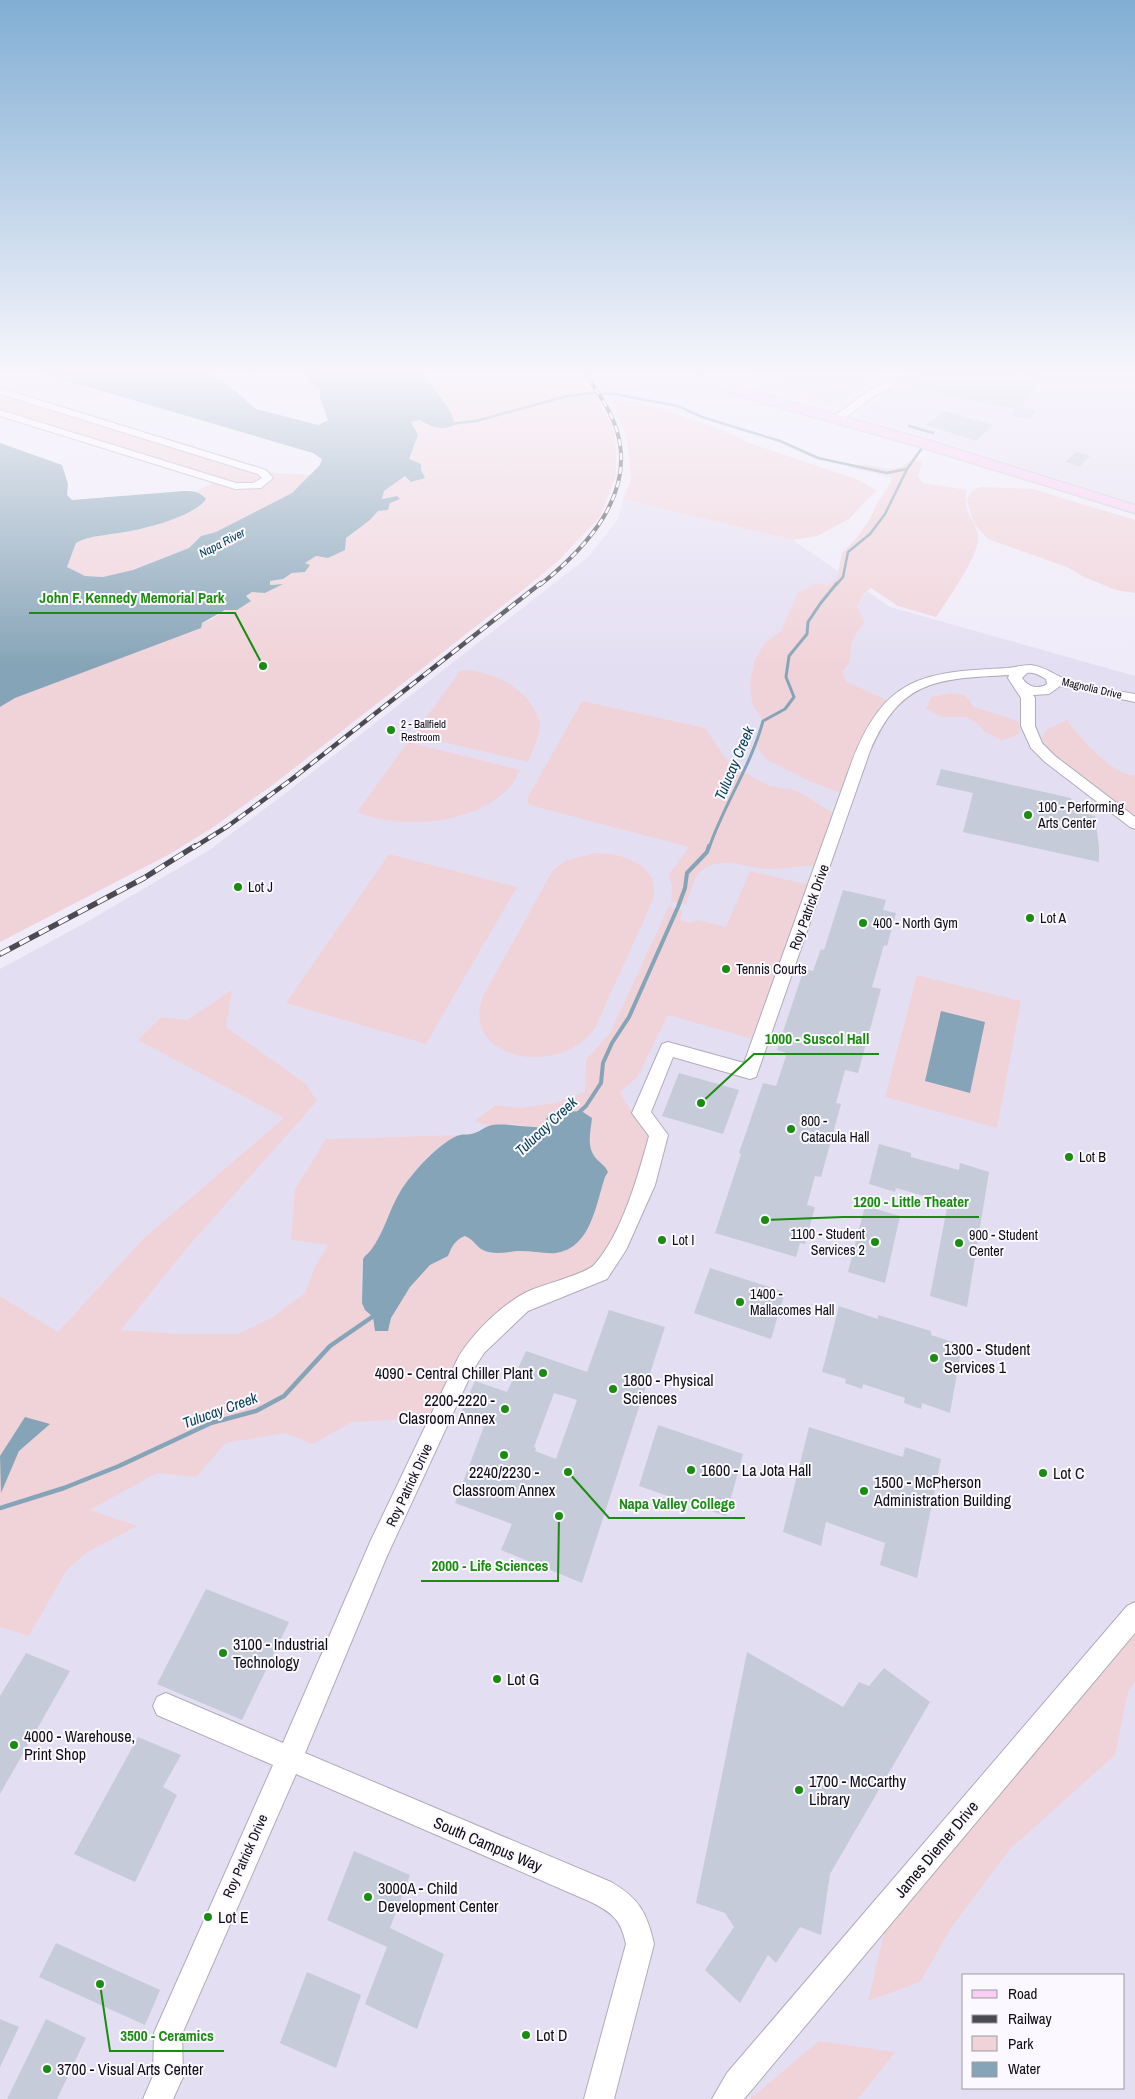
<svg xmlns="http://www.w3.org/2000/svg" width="1135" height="2099" font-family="'Archivo Narrow',sans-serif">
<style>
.built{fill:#e4def2;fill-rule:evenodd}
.green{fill:#f0d3d9}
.water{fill:#86a4b7}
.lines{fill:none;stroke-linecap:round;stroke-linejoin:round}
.stream-far3{stroke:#86a4b7;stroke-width:2.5}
.stream-far2{stroke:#86a4b7;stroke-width:3}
.stream-far1{stroke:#86a4b7;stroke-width:4}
.stream{stroke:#86a4b7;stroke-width:4.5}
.building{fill:#c5cbd8;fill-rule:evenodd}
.minor-casing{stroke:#b0acba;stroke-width:2}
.major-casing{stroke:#cfcfd0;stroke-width:3}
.minor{fill:#fff;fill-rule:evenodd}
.major{fill:#facef4;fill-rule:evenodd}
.rail-far2-casing{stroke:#4b4951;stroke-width:4}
.rail-far1-casing{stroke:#4b4951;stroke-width:4.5}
.rail-casing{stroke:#4b4951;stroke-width:5.5}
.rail-far2{stroke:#fbf9ff;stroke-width:2.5;stroke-dasharray:7;stroke-linecap:butt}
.rail-far1{stroke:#fbf9ff;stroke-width:3;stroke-dasharray:9;stroke-linecap:butt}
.rail{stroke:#fbf9ff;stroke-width:4;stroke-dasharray:11;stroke-linecap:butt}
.poi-dot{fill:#1a8c10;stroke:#fbf9ff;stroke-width:2}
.labels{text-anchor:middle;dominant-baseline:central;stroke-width:4;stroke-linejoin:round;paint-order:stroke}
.far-street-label{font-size:11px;fill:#0e0d12;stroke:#fbf9ff}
.far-poi-label{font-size:11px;fill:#0e0d12;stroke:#fbf9ff;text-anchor:start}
.far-water-label{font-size:12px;font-style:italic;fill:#003c57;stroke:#fbf9ff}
.poi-label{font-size:14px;fill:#0e0d12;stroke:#fbf9ff;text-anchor:start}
.street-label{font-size:14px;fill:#0e0d12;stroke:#fbf9ff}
.water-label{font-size:15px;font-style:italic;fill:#003c57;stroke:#fbf9ff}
.near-poi-label{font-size:16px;fill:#0e0d12;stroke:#fbf9ff;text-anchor:start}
.near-street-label{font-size:16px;fill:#0e0d12;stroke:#fbf9ff}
.leader{fill:none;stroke:#1a8c10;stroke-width:2}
.callout-dot{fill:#1a8c10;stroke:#fbf9ff;stroke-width:2}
.callout-label{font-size:15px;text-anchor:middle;font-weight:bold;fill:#1a8c10;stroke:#fbf9ff;stroke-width:4;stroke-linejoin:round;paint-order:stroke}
</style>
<rect width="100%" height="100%" fill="#efebf9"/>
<path class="built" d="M 746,374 L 888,374 L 867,382 L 841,402 Z
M 897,374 L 1135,374 L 1135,503 L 934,439 L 857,417 L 879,401 L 887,386 Z
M 623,499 L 793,540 L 890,607 L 1135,676 L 1135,2099 L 0,2099 L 0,969 L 85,923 L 208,851 L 287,792 L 589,556 L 618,519 ZM 964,1975 L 1124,1975 L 1124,2088 L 964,2088 Z"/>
<path class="green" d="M 422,374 L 581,374 L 598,399 L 614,431 L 616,447 L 616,475 L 600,517 L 557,562 L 529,585 L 274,784 L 215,826 L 170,854 L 0,942 L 0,707 L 15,698 L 83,672 L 212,619 L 225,610 L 237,610 L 251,601 L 246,595 L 252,592 L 265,593 L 281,584 L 270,585 L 270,581 L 283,579 L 292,573 L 305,572 L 304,563 L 316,556 L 328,558 L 345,538 L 370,520 L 378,511 L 390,503 L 397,496 L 382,499 L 384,491 L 409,459 L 418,435 L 411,422 L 420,420 L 429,426 L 443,400 Z
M 706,374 L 746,374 L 841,402 L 828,403 Z
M 0,391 L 262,472 L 311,475 L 292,493 L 216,532 L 201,536 L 189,548 L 133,570 L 103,577 L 85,576 L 67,567 L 76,543 C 90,535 109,535 125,532 C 145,529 195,516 206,499 L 203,494 L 196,491 L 218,481 L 0,413 Z
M 611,400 L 659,408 L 732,434 L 749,443 L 856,479 L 876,490 L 849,519 L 817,536 L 793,540 L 623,499 L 631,480 L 628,447 L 625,432 Z
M 911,460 L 920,461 L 922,464 L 918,476 L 923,483 L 967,490 C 962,512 973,516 978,534 C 983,550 946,602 936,617 L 898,606 L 871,588 L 864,593 L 857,607 L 865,622 C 860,628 855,634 852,642 C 848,658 855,657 842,672 L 847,682 L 893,703 L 887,710 L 849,796 L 811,782 L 767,760 L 756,746 L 763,721 L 752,704 L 750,684 L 754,662 L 764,644 L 781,631 L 798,592 L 807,589 L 815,583 L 828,585 L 837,578 L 842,553 L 855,540 L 868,522 L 878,502 L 891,482 L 891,477 L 848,467 C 865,459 883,473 901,467 C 905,465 907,462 911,460 Z
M 980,487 L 1033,489 L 1135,520 L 1135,593 L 1116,590 L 1084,577 L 1067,567 L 988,539 L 976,526 L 971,515 L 967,500 L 971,492 Z
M 461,670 C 490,670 522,685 535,711 C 537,715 539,718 540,722 C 540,736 533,749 528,762 L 413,735 Z
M 952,693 L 965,695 L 974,707 L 1018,721 L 1020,732 L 1014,737 L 1001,740 L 985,732 L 978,724 L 966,717 L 942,717 L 926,709 L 931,697 Z
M 582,701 L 705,728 L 730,764 L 769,786 L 796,790 L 841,818 L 824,866 C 804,864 785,870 766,869 C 745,867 712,853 697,876 C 692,885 689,896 686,905 L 671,902 L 672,886 L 669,874 L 689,847 L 529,805 L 527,799 Z
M 1067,720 C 1080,738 1113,776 1135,775 L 1135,824 L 1044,754 L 1047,747 L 1042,739 L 1046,730 Z
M 408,742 L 520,770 C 516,777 512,787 505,792 C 468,825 401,830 357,812 Z
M 596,853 C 623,853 661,865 653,900 L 595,1028 C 559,1080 458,1058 483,996 L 553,870 L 567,860 Z
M 389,854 L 517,887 L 426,1044 L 286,1003 Z
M 750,871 L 809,885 L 756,1040 L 668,1015 L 638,1076 L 620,1093 L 638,1121 L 648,1129 L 654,1153 L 600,1273 L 569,1286 L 490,1331 L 440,1418 L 352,1422 L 313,1444 L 285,1433 L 226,1443 L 196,1477 L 157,1473 L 90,1510 L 137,1526 L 86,1553 L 66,1571 L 29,1636 L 0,1627 L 0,1296 L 58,1332 L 144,1238 L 284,1118 L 138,1040 L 161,1017 L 187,1020 L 232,990 L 226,1027 L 306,1084 L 317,1101 L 186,1249 L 121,1330 L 181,1334 L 238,1334 L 273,1317 L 305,1293 L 315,1267 L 328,1245 L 291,1240 L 295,1189 L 326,1139 L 459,1135 C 452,1140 444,1142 436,1149 C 426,1158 405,1182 399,1194 C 390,1212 383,1233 371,1250 C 369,1253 365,1255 363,1259 C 361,1270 359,1302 366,1311 C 371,1318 382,1322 390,1326 C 391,1309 417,1275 431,1265 C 436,1261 443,1259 448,1256 C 452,1246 455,1240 465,1236 C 475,1240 477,1247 483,1250 C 507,1262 566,1233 591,1223 L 605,1177 L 608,1172 C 605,1164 597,1162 593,1154 C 587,1144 591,1129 592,1118 C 581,1110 572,1110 558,1110 L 542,1127 C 532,1128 523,1125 514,1124 C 501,1123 485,1129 475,1120 L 496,1105 L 520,1108 L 555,1103 L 585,1092 L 586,1060 L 610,1033 L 669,906 L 683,911 L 680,920 L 691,923 L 698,920 L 726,927 Z
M 917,975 L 1021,1001 L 997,1128 L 885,1097 Z
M 1125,1627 L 1135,1634 L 1135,1682 L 1128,1692 L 1115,1755 L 1010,1849 L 951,1928 L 920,1982 L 868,2001 L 892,1900 Z
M 819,2041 L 895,2052 L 858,2099 L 750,2099 Z"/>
<path class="water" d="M 44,374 L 203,374 L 220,378 L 256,409 L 318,425 L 328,420 L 320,398 L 320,390 L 302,374 L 422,374 C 431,386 455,410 454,425 C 443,431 430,427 420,420 L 411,422 L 418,435 L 409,459 L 421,464 L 421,470 L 425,478 L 411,482 L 405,476 L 384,491 L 382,499 L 397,496 L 400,499 L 390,503 L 388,510 L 378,511 L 370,520 L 346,538 L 345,550 L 328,558 L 316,556 L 305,563 L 310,565 L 305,572 L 292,573 L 283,579 L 270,581 L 270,585 L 283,584 L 265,593 L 252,592 L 246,596 L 251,601 L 237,610 L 225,610 L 202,623 L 201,628 L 15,698 L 0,707 L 0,443 L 62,465 L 68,484 L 67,495 L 72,500 L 184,491 C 193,491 200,491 206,499 C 195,516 145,529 125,532 C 110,535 90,535 76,543 L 67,567 L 85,576 L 103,577 L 133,570 L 189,548 L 201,536 L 216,532 L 292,493 L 320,465 L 322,459 L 313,453 Z
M 941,1011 L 985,1022 L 970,1093 L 925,1081 Z
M 558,1110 L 583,1112 L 592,1118 C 591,1129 587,1144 593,1154 C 597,1162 605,1164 608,1172 L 605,1177 C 596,1204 591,1248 556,1253 C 545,1254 532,1251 521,1251 C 509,1251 495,1256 483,1250 C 476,1247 475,1240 465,1236 C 455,1240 452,1246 448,1256 L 430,1265 L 410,1287 L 391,1318 L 388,1331 L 375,1331 L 373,1317 L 365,1310 L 362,1303 L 363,1259 C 365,1255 368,1254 371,1250 C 384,1233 389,1210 400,1192 C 410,1175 441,1140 460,1135 C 463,1134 468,1135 471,1134 C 479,1133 485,1126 492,1125 C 509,1123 525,1128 542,1127 L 549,1114 Z
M 25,1417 L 50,1424 L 19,1451 L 1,1493 L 0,1456 Z"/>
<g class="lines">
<path class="stream-far3" d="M 450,424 L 476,421 L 567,396 L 592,393 L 614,394 L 678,406 L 702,417 L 780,441 L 818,458 L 887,473 L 907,469 L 922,448
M 909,426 L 933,433
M 836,585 L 843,577 L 848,552 L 870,534 L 885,514 L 907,469"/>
<path class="stream-far2" d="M 709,848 C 724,804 751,766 763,721 L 785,709 L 794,697 L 786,677 L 789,656 L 807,634 L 808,622 L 820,604 L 837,583"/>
<path class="stream-far1" d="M 576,1115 L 586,1106 L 601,1083 L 603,1063 L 612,1043 L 629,1017 L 678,907 L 685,888 L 687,873 L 707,852 L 709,846"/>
<path class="stream" d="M 0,1508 L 64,1488 L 119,1466 L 211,1423 L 256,1411 L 284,1396 L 330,1346 L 375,1315"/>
</g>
<path class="building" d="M 922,374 L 1042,374 L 1022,407 L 1036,410 L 1030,419 L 1011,415 L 1015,409 L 912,388 Z
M 944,411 L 994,425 L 976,441 L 926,425 Z
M 1076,452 L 1090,456 L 1080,466 L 1065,462 Z
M 941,769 L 1071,798 L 1072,804 L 1082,806 L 1083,813 L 1095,816 L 1099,847 L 1099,862 L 963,832 L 973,793 L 936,785 Z
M 843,890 L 886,900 L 883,910 L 896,913 L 887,946 L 884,945 L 872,987 L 881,989 L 858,1073 L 845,1070 L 836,1103 L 841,1104 L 821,1177 L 815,1176 L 807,1205 L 815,1207 L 805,1244 L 800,1243 L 796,1257 L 715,1233 L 741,1154 L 739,1153 L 763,1083 L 776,1086 L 787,1053 L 777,1050 L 804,969 L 813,971 L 821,949 L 824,950 Z
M 679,1073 L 739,1090 L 723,1134 L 662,1116 Z
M 879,1144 L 911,1153 L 911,1157 L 959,1170 L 960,1163 L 989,1172 L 967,1307 L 930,1296 L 948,1203 L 896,1188 L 895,1192 L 869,1184 Z
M 865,1206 L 900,1216 L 885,1283 L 848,1272 Z
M 710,1268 L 785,1292 L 771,1339 L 694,1313 Z
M 839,1306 L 878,1319 L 878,1315 L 931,1331 L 931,1335 L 962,1345 L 950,1413 L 922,1403 L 921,1409 L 904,1403 L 905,1398 L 863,1384 L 862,1389 L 845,1383 L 846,1379 L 822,1372 Z
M 609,1310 L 665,1327 L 582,1583 L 501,1550 L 512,1524 L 455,1503 L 486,1421 L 461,1413 L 475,1381 L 507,1392 L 526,1351 L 587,1372 ZM 554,1393 L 577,1400 L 556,1459 L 535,1451 L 536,1448 L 534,1447 Z
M 658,1425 L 743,1454 L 726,1516 L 639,1486 Z
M 809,1427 L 903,1457 L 905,1447 L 941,1459 L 917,1578 L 880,1565 L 885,1543 L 826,1522 L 821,1546 L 783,1532 Z
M 206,1589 L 289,1622 L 242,1720 L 157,1684 Z
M 747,1652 L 843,1707 L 859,1682 L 869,1686 L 884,1668 L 930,1702 L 830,1874 L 821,1935 L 800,1927 L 776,1963 L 768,1955 L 740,2003 L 705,1970 L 734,1927 L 725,1913 L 696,1903 Z
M 26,1653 L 70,1671 L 0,1794 L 0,1696 Z
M 138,1737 L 181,1755 L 163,1787 L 177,1795 L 135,1882 L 74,1854 Z
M 354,1851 L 410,1875 L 390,1928 L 444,1954 L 417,2029 L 365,2004 L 387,1947 L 327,1920 Z
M 56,1943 L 160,1990 L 145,2025 L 39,1977 Z
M 307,1972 L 361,1995 L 336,2068 L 280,2043 Z
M 0,2019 L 19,2027 L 0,2067 Z
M 46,2019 L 86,2038 L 57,2099 L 7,2099 Z"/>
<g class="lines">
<defs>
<path id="minor" d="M 892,374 L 902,374 L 890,388 L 877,394 L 841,421 L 833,421 L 833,417 L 869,390 L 884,384 Z
M 0,388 L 266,470 L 273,478 L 261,488 L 235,489 L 0,416 L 0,410 L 236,483 L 253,483 L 262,478 L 258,474 L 0,394 Z
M 1031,665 C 1046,667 1056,676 1070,681 C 1091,688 1113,690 1135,694 L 1135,702 L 1060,686 L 1049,694 L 1033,695 L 1035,698 L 1035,726 L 1042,743 L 1055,756 L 1135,817 L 1135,829 L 1130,827 L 1045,762 L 1031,748 L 1021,726 L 1021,698 L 1008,678 L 1009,675 C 939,679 901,678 870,751 L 756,1077 L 750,1079 L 673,1057 L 651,1112 L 668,1135 L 655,1185 L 626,1250 L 607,1279 L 528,1311 L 484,1353 L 473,1370 L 387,1556 L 305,1753 L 611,1882 C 639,1898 647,1913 654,1944 L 614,2099 L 584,2099 L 626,1944 C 621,1920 613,1913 591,1902 L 296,1774 L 182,2034 L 183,2077 L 173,2099 L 143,2099 L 153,2076 L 154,2033 L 273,1765 L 157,1715 L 153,1706 L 157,1697 L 166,1693 L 283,1743 L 371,1540 L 459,1356 C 474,1332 504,1302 531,1290 C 543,1285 587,1273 594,1265 C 622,1234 638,1176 649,1136 L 632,1113 L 662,1044 L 668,1042 L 744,1063 L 851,764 C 884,676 923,672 1008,668 C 1016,667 1023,665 1031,665 ZM 1027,673 C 1034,672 1039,675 1046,679 L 1047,684 C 1038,690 1028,687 1022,678 Z
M 1135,1602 L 1135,1633 L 744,2099 L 712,2099 L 727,2073 L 1127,1606 Z"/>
<path id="major" d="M 678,374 L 695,374 L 744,389 L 931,441 L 1135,505 L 1135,513 L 921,447 L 736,395 L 680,377 Z"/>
</defs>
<use href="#minor" class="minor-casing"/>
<use href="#major" class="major-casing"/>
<use href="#minor" class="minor"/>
<use href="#major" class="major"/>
<defs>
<path id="rail-far2" d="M 540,585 C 586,548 636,495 617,431 C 611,410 597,392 586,374"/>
<path id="rail-far1" d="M 193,848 L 228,826 L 292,779 L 541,583"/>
<path id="rail" d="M 0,954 L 144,878 L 195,846"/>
</defs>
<use href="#rail-far2" class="rail-far2-casing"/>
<use href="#rail-far1" class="rail-far1-casing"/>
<use href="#rail" class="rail-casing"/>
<use href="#rail-far2" class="rail-far2"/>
<use href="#rail-far1" class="rail-far1"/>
<use href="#rail" class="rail"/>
</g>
<linearGradient id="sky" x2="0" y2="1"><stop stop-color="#81aed4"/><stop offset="0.56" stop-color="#f8f6fc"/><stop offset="1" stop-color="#f8f6fc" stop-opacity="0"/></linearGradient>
<rect width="1135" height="667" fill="url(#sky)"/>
<g class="poi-dot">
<circle cx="391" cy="730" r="5"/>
<circle cx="1028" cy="815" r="5"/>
<circle cx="238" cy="887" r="5"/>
<circle cx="1030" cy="918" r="5"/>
<circle cx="863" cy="923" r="5"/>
<circle cx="726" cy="969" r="5"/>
<circle cx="791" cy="1129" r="5"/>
<circle cx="1069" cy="1157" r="5"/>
<circle cx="662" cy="1240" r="5"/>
<circle cx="875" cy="1242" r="5"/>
<circle cx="959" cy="1243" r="5"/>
<circle cx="740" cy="1302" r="5"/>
<circle cx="934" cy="1358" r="5"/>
<circle cx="543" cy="1373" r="5"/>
<circle cx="613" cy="1389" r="5"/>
<circle cx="505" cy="1409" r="5"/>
<circle cx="504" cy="1455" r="5"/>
<circle cx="691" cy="1470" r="5"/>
<circle cx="1043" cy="1473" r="5"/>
<circle cx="864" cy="1491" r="5"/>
<circle cx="223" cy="1653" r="5"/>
<circle cx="497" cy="1679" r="5"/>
<circle cx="14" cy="1745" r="5"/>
<circle cx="799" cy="1790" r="5"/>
<circle cx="368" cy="1897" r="5"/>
<circle cx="208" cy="1917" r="5"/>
<circle cx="526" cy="2035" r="5"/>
<circle cx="47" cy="2069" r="5"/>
</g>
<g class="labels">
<g class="far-street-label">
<text transform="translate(1092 688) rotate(13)">Magnolia Drive</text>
</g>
<g class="far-poi-label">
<text x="401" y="724">2 - Ballfield<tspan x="401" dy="13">Restroom</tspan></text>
</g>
<g class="far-water-label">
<text transform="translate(222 543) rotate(-27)">Napa River</text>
</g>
<g class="poi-label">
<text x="1038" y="807">100 - Performing<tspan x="1038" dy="16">Arts Center</tspan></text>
<text x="248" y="887">Lot J</text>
<text x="1040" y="918">Lot A</text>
<text x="873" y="923">400 - North Gym</text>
<text x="736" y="969">Tennis Courts</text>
<text x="801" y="1121">800 -<tspan x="801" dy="16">Catacula Hall</tspan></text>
<text x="1079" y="1157">Lot B</text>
<text x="865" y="1234" text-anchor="end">1100 - Student<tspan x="865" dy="16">Services 2</tspan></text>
<text x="969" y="1235">900 - Student<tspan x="969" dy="16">Center</tspan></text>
<text x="672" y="1240">Lot I</text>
<text x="750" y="1294">1400 -<tspan x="750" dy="16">Mallacomes Hall</tspan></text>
</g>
<g class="street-label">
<text transform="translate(809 907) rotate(-70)">Roy Patrick Drive</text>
<text transform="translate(409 1485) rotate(-65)">Roy Patrick Drive</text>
<text transform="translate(245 1856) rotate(-66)">Roy Patrick Drive</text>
</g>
<g class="water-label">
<text transform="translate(734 763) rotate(-67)">Tulucay Creek</text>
<text transform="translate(546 1126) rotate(-43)">Tulucay Creek</text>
<text transform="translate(220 1410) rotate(-20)">Tulucay Creek</text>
</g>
<g class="near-poi-label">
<text x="944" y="1349">1300 - Student<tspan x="944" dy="18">Services 1</tspan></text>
<text x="533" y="1373" text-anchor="end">4090 - Central Chiller Plant</text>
<text x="623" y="1380">1800 - Physical<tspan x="623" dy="18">Sciences</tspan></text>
<text x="495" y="1400" text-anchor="end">2200-2220 -<tspan x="495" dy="18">Clasroom Annex</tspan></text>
<text x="701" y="1470">1600 - La Jota Hall</text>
<text x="504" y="1472" text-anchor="middle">2240/2230 -<tspan x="504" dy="18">Classroom Annex</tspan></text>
<text x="1053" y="1473">Lot C</text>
<text x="874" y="1482">1500 - McPherson<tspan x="874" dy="18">Administration Building</tspan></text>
<text x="233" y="1644">3100 - Industrial<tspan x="233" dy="18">Technology</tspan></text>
<text x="507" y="1679">Lot G</text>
<text x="24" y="1736">4000 - Warehouse,<tspan x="24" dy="18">Print Shop</tspan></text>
<text x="809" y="1781">1700 - McCarthy<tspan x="809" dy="18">Library</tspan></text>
<text x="378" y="1888">3000A - Child<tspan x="378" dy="18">Development Center</tspan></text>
<text x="218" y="1917">Lot E</text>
<text x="536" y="2035">Lot D</text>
<text x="57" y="2069">3700 - Visual Arts Center</text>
</g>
<g class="near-street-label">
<text transform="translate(488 1844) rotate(23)">South Campus Way</text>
<text transform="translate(936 1849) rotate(-50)">James Diemer Drive</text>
</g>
</g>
<path class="leader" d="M263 666L235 613H29M701 1103L754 1054H879M765 1220L843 1217H979M568 1472L609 1518H745M559 1516L558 1581H421M100 1984L110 2051H224"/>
<g class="callout-dot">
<circle cx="263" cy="666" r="5"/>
<circle cx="701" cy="1103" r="5"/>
<circle cx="765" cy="1220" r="5"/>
<circle cx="568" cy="1472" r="5"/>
<circle cx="559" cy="1516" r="5"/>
<circle cx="100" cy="1984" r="5"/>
</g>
<g class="callout-label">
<text x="132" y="603">John F. Kennedy Memorial Park</text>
<text x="817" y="1044">1000 - Suscol Hall</text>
<text x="911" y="1207">1200 - Little Theater</text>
<text x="677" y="1509">Napa Valley College</text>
<text x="490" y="1571">2000 - Life Sciences</text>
<text x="167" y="2041">3500 - Ceramics</text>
</g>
<rect x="962" y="1974" width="162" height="115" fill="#fbf9ff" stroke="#9c9ba0"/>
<rect x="972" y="1990" width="25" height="8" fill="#facef4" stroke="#9c9ba0"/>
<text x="1008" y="1999" font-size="15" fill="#0e0d12">Road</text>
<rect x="972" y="2015" width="25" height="8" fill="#4b4951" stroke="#9c9ba0"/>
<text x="1008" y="2024" font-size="15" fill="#0e0d12">Railway</text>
<rect x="972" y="2036" width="25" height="15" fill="#f0d3d9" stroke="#9c9ba0"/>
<text x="1008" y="2049" font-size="15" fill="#0e0d12">Park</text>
<rect x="972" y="2062" width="25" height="15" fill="#86a4b7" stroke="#9c9ba0"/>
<text x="1008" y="2074" font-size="15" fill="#0e0d12">Water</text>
</svg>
